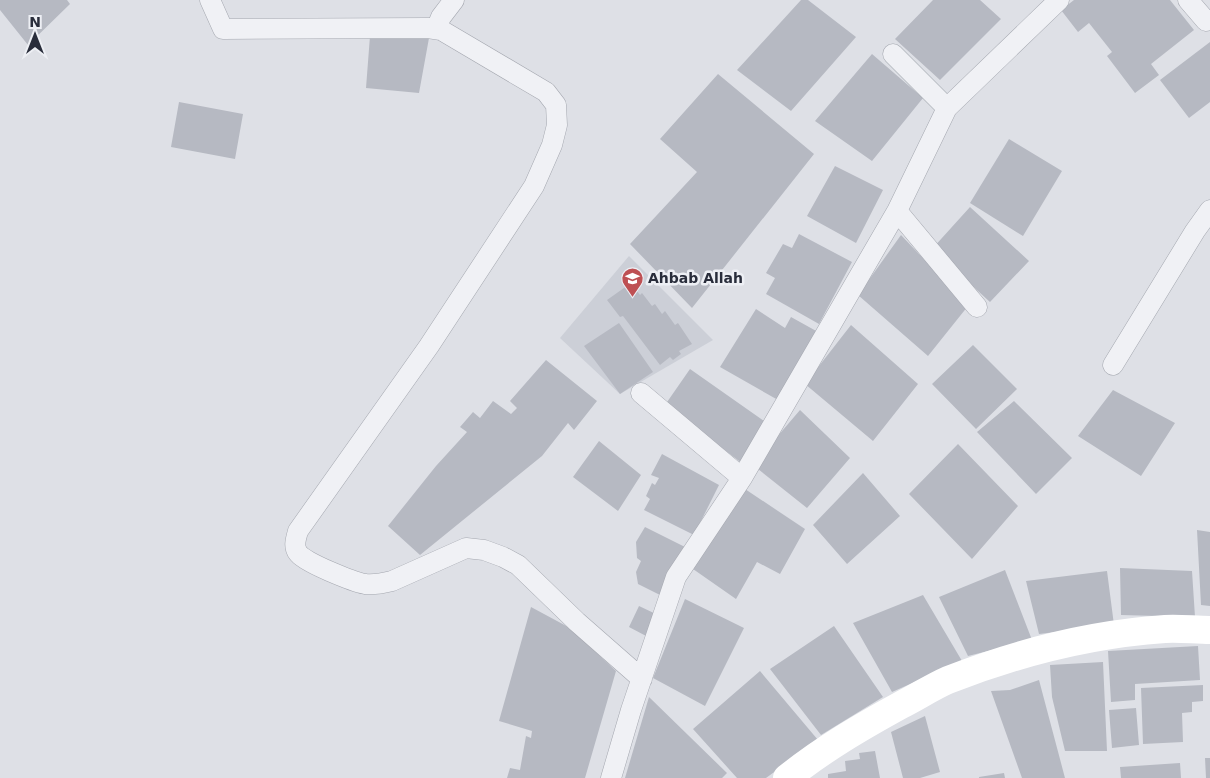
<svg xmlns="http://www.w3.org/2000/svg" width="1210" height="778" font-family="'DejaVu Sans',sans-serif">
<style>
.built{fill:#cccfd7}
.building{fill:#b6b9c2}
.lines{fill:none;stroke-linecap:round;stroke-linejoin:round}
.street-casing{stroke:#a4a7af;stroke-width:21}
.street{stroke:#f0f1f5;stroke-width:20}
.secondary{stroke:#fff;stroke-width:28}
.labels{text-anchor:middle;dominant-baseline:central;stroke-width:5;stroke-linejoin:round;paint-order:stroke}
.poi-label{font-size:14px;font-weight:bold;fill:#292d3b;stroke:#edeff4;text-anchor:start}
</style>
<rect width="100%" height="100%" fill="#dee0e6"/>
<path class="built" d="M 629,256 L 713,340 L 620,394 L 560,338 Z"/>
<path class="building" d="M 0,0 L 67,0 L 70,4 L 28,45 L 0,10 Z
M 801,0 L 808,0 L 856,37 L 791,111 L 737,70 Z
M 933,0 L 980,0 L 1001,19 L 940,80 L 895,39 Z
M 1074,0 L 1170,0 L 1194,30 L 1151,64 L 1159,75 L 1135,93 L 1107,56 L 1112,52 L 1089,23 L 1078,32 L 1061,10 Z
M 370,36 L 429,38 L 419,93 L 366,88 Z
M 1210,42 L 1210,102 L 1189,118 L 1160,80 Z
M 872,54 L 923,98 L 872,161 L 815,121 Z
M 718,74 L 814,154 L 692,308 L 630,244 L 697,172 L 660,139 Z
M 179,102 L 243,114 L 235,159 L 171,147 Z
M 1009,139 L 1062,171 L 1023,236 L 970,203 Z
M 835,166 L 883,190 L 856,243 L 807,216 Z
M 970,207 L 1029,261 L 990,302 L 932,249 Z
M 799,234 L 852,262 L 819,324 L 766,294 L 775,278 L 766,273 L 783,244 L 792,248 Z
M 901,235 L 968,306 L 928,356 L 858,295 Z
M 631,283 L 640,295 L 642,293 L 652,306 L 655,304 L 662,314 L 665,311 L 675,325 L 678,323 L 692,344 L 679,351 L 681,354 L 673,360 L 670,357 L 660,365 L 623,316 L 620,317 L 607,300 Z
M 756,309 L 785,328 L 791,317 L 818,332 L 778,400 L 720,367 Z
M 619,323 L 653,372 L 620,394 L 584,346 Z
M 851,325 L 918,384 L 873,441 L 805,384 Z
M 973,345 L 1017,389 L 976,429 L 932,384 Z
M 546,360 L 597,401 L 574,430 L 568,423 L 542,456 L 420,555 L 388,526 L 436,466 L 467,432 L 460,427 L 473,412 L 480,418 L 493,401 L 511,414 L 517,408 L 510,401 Z
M 690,369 L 767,423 L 743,464 L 665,405 Z
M 1113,390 L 1175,423 L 1141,476 L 1078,436 Z
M 1014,401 L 1072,458 L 1036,494 L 977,432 Z
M 800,410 L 850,458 L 807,508 L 753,465 Z
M 599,441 L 641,475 L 618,511 L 573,477 Z
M 958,444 L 1018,506 L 972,559 L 909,494 Z
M 662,454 L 719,485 L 694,535 L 644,510 L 650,499 L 646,496 L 652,483 L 655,485 L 659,478 L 651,475 Z
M 863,473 L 900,516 L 847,564 L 813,525 Z
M 745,489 L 805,529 L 780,574 L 757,562 L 736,599 L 693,569 Z
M 645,527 L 689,549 L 664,597 L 638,584 L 636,572 L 641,561 L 637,558 L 636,542 Z
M 1197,530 L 1210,532 L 1210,606 L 1201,605 Z
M 1120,568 L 1192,571 L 1195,617 L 1121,615 Z
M 1005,570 L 1032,640 L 968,656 L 939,597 Z
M 1107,571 L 1114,625 L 1039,634 L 1026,581 Z
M 923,595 L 962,661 L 892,692 L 853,623 Z
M 685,599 L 744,628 L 705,706 L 653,678 Z
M 639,606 L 658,615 L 648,637 L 629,627 Z
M 531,607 L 570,628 L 616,671 L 585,778 L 507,778 L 510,768 L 520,770 L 526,736 L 531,738 L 532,731 L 499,721 Z
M 834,626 L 883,697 L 821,735 L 770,669 Z
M 1198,646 L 1200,680 L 1135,684 L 1135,700 L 1111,702 L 1108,651 Z
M 1103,662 L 1107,751 L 1065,751 L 1052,697 L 1050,665 Z
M 760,671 L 818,740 L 766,778 L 737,778 L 693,729 Z
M 1039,680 L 1065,778 L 1022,778 L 991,691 L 1010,690 Z
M 1203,685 L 1203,701 L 1192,702 L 1192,712 L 1182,713 L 1183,742 L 1143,744 L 1141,688 Z
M 649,697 L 727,773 L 722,778 L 625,778 Z
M 1136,708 L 1139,745 L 1112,748 L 1109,710 Z
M 925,716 L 940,772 L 920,778 L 903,778 L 891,732 Z
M 875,751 L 880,778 L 828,778 L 828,774 L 846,771 L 845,761 L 860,759 L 859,753 Z
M 1205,758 L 1210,758 L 1210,778 L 1206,778 Z
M 1180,763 L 1181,778 L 1121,778 L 1120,767 Z
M 1004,773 L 1005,778 L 979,778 L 979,777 Z"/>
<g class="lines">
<defs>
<path id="street" d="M 210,0 L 223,29 L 428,28 L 441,30 L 546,92 L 556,105 L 557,125 L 552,145 L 534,186 L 429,346 L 298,531 C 296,539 293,546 298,553 C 303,562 354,582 365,584 C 375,585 384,583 392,581 L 466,548 L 484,550 L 503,557 L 518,565 L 577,622 L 642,679
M 1188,0 L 1206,21
M 436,29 L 441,17 L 454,0
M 893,54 L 947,108
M 897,211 L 977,307
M 1113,365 L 1195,231 L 1210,210
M 641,393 L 742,478
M 611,778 L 631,710 L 676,577 L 742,478 L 897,211 L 947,108 L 1059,0"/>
</defs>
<use href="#street" class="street-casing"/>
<use href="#street" class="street"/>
<path class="secondary" d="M 787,778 C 823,749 861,727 901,705 C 917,697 932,687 948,680 C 1017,653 1090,634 1165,629 C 1179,628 1195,630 1210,630"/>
</g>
<defs>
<symbol id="school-pin" viewBox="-11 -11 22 30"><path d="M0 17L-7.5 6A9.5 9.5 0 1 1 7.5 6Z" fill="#be5053" stroke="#edeff4"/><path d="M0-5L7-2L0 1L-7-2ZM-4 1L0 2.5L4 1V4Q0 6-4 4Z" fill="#fff"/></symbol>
</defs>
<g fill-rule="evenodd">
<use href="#school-pin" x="620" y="266" width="25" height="34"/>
</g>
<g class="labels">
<g class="poi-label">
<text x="648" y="278">Ahbab Allah</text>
</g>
</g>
<g transform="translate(35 35)" stroke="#edeff4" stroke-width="4" paint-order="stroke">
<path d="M0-4L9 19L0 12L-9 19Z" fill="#292d3b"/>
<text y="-8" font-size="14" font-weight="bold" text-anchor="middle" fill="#292d3b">N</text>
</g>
</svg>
